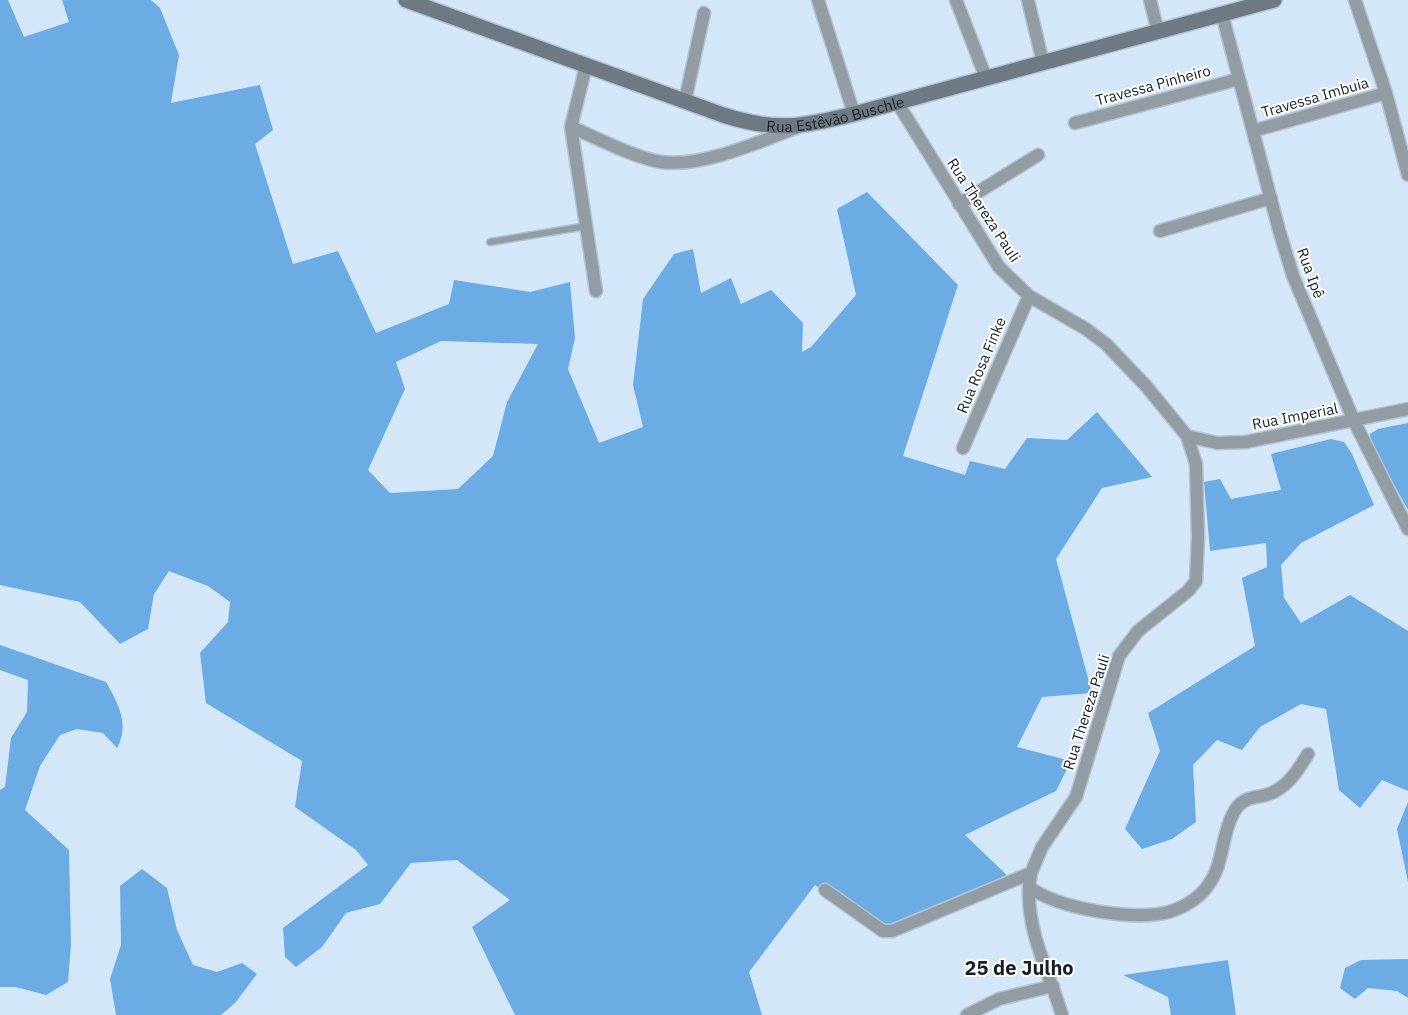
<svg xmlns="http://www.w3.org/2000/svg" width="1408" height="1015" font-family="'IBM Plex Sans',sans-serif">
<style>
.forest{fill:#6aace3;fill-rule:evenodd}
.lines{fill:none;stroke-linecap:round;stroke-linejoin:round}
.lane-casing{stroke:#b2c3d2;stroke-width:9}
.street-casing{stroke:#b2c3d2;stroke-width:15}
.secondary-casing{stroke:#b2c3d2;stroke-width:18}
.lane{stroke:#949ca3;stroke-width:6}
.street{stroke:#949ca3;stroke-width:12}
.secondary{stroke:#6e7984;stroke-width:15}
.labels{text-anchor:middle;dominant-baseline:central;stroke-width:4;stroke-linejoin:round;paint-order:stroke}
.street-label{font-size:15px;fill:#181f25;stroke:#fff}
.district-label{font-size:20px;font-weight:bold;fill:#181f25;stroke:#fff}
</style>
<rect width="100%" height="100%" fill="#d4e7f8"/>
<path class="forest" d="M 0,0 L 8,0 L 24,37 L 69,22 L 62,0 L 151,0 L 160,8 L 179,55 L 171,103 L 260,85 L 273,130 L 255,144 L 293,264 L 338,251 L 376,333 L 449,304 L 454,280 L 530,292 L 570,282 L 575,338 L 568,369 L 599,443 L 643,427 L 633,385 L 643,299 L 674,254 L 693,249 L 701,293 L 731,278 L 741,304 L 771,290 L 803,323 L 802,352 L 811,347 L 856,295 L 837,209 L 867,192 L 958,285 L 903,456 L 965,475 L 970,461 L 1005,469 L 1027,438 L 1067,440 L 1097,412 L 1152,477 L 1102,488 L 1056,559 L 1092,693 L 1042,697 L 1017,747 L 1071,761 L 1056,791 L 965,835 L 1013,881 L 883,931 L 815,885 L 749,972 L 762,1015 L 515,1015 L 472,927 L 510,900 L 457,860 L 411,863 L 380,904 L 346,913 L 322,947 L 296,967 L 285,957 L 283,928 L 368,865 L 356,850 L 295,807 L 302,761 L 206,703 L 200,653 L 228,622 L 230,602 L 208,586 L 169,571 L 154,594 L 148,629 L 120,644 L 80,602 L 0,585 ZM 441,341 L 538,344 L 507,402 L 493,456 L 458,489 L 390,493 L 368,470 L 405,389 L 396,362 Z
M 1408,423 L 1408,510 L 1371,443 L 1370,434 L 1378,429 Z
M 1331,439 L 1344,442 L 1352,454 L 1374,505 L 1301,543 L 1281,565 L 1284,598 L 1301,623 L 1350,595 L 1408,631 L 1408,791 L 1382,780 L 1360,808 L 1339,790 L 1326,709 L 1301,704 L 1260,727 L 1242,750 L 1217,740 L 1193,765 L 1196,822 L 1172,839 L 1142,849 L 1125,829 L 1160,751 L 1148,713 L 1255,646 L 1242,578 L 1267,567 L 1266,543 L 1210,551 L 1204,482 L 1220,479 L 1231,499 L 1281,490 L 1271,454 Z
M 0,645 L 106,682 C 118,703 130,724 117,748 L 103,733 L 77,729 L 60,735 L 40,766 L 25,810 L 69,850 L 71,945 L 68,982 L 46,995 L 16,987 L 0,987 L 0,790 L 5,787 L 11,738 L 27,712 L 28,680 L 0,670 Z
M 1408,802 L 1408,882 L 1397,829 Z
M 142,869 L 167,888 L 177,930 L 193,965 L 217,972 L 242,963 L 257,974 L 235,1003 L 221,1015 L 116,1015 L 110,979 L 121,945 L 120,886 Z
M 1408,959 L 1408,998 L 1397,991 L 1368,988 L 1355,999 L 1340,988 L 1345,968 L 1361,960 Z
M 1228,960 L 1236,1015 L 1171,1015 L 1168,997 L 1123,975 Z"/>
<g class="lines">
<defs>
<path id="lane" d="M 490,242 L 587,226"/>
<path id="street" d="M 818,0 L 854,114
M 956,0 L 986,78
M 1028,0 L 1043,63
M 1150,0 L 1158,32
M 1355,0 L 1386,93 L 1408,175
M 1222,14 L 1279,230 L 1293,276 L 1354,421 L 1408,529
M 586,66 L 571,127 C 597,138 635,158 661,162 C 701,168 762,141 798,127
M 685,101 L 704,13
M 897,102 L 999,267 L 1029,296 L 1086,329 L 1106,344 L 1146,386 L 1187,436 L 1196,464 L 1198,537 L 1196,581 L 1188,591 L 1138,631 L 1119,656 L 1076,797 L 1042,847 L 1031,873 L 1029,887 C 1059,909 1133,921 1169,912 C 1184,907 1200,898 1209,884 C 1225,862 1221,828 1238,806 C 1247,796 1258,798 1269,794 C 1288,787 1298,770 1308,754
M 1075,123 L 1239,79
M 571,127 L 596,291
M 1253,131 L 1386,93
M 959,204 L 1038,155
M 1160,231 L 1271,198
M 1187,436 L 1217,443 L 1246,442 L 1408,409
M 963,448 L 1029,296
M 1029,887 C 1027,933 1049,972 1062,1015
M 825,890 L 883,931 L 892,931 L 1031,873
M 967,1015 L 999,999 L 1053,986"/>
<g id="secondary">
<path id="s1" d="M 406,0 L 723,115 C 776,132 802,127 854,114 L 1274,0"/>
</g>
</defs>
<use href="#lane" class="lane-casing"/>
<use href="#street" class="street-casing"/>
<use href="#secondary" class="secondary-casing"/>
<use href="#lane" class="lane"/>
<use href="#street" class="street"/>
<use href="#secondary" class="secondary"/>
</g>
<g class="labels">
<g class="street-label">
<text transform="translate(1153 85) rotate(-15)">Travessa Pinheiro</text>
<text transform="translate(1315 97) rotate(-16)">Travessa Imbuia</text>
<text stroke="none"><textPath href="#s1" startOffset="452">Rua Estêvão Buschle</textPath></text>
<text transform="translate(984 210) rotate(57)">Rua Thereza Pauli</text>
<text transform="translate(1311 273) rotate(70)">Rua Ipê</text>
<text transform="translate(981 365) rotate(-67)">Rua Rosa Finke</text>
<text transform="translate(1295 416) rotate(-11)">Rua Imperial</text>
<text transform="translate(1086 712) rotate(-72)">Rua Thereza Pauli</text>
</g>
<g class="district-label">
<text x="1019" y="967">25 de Julho</text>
</g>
</g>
</svg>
